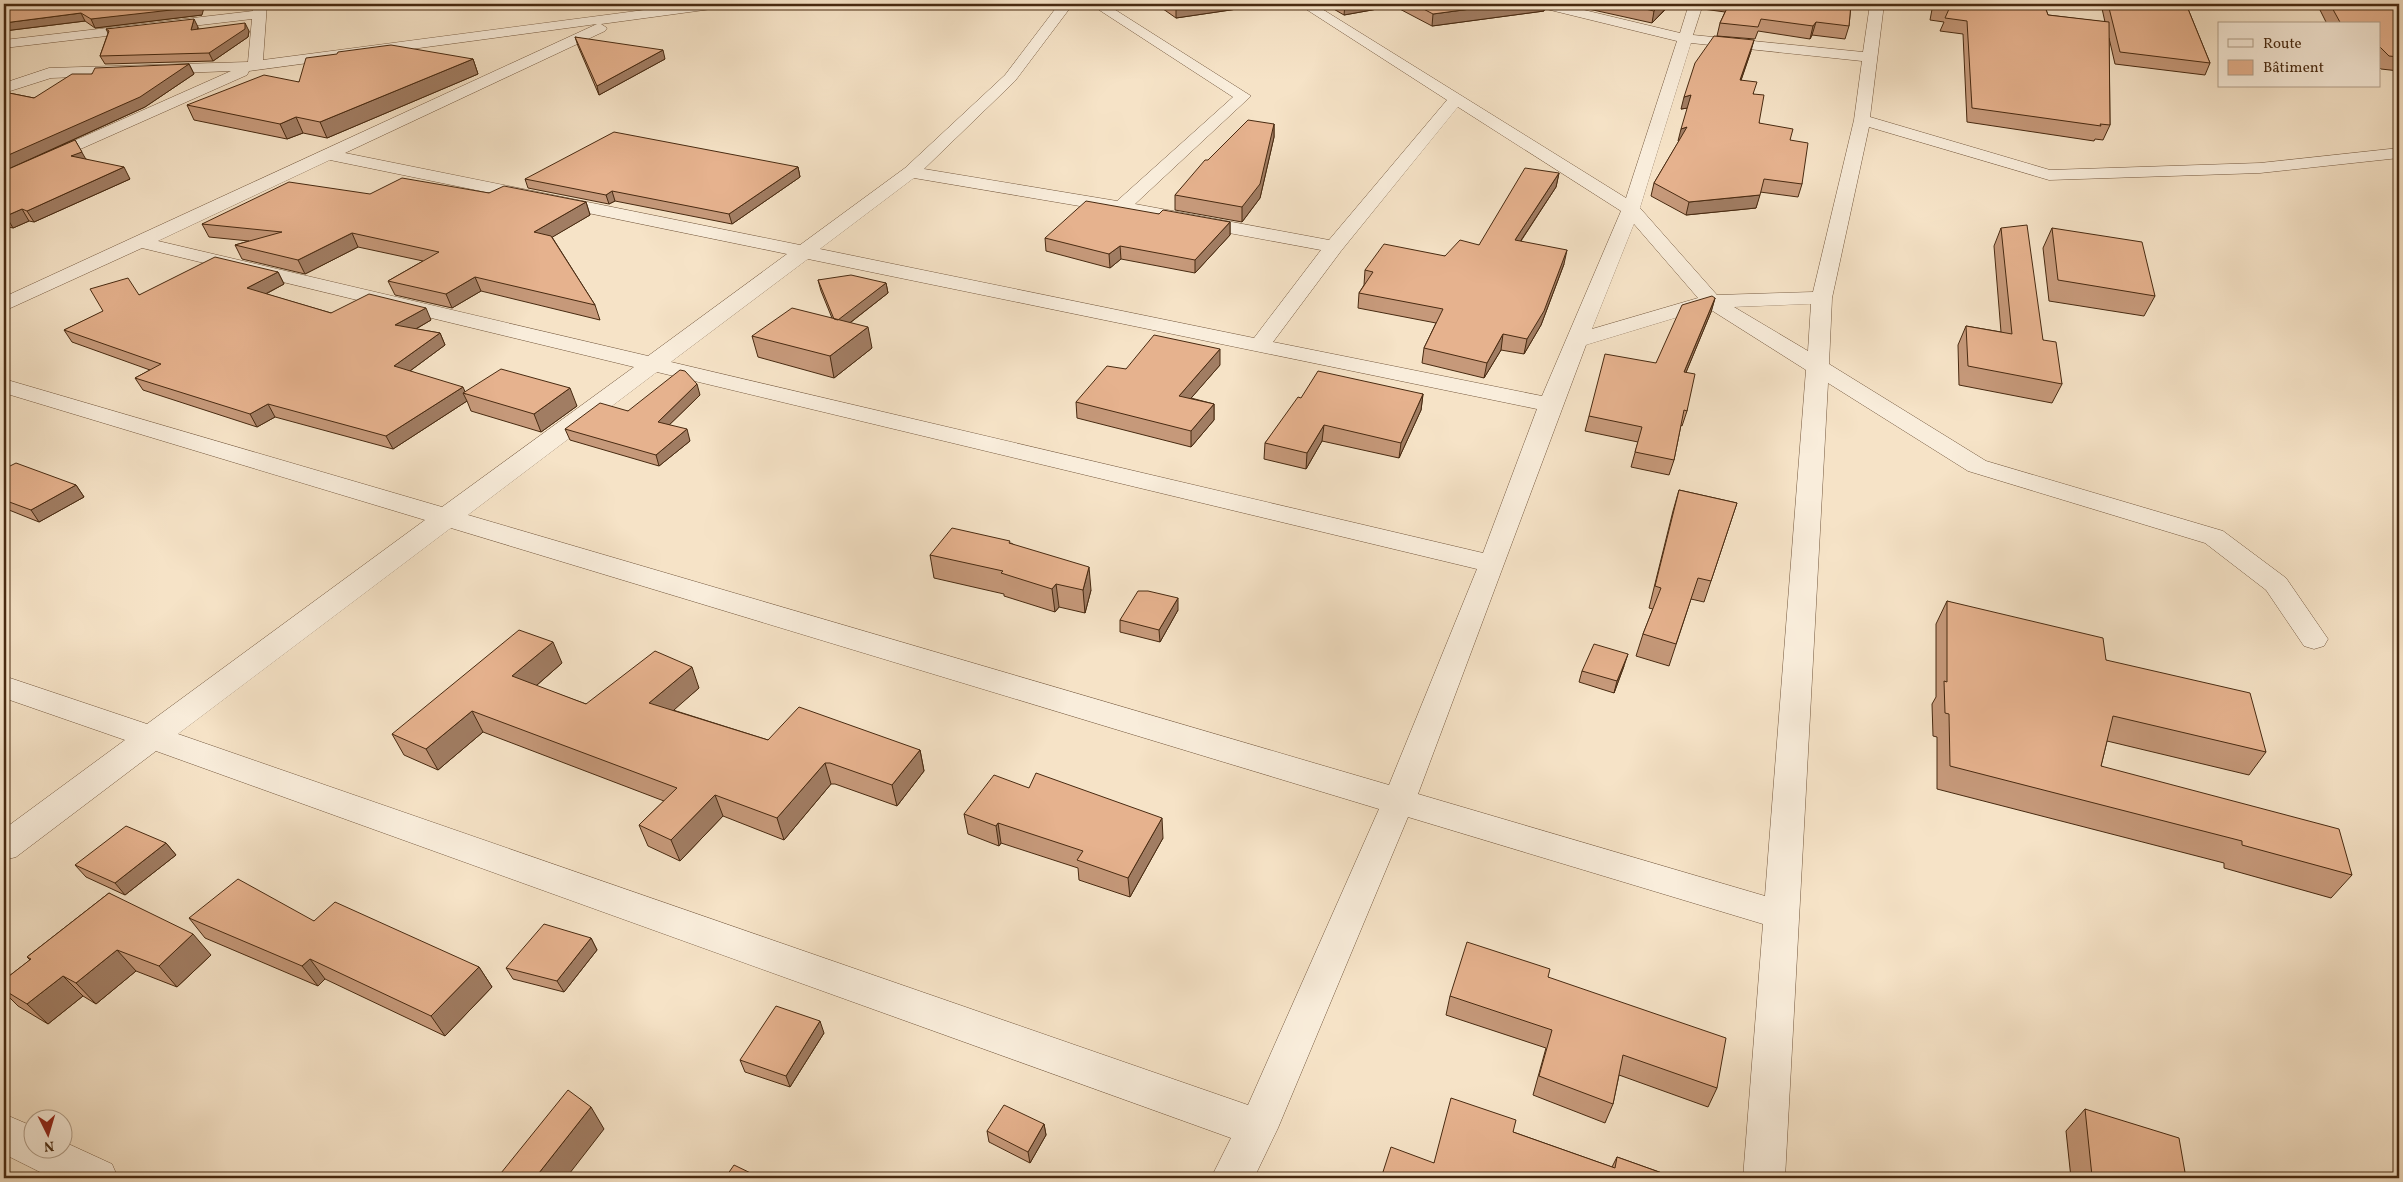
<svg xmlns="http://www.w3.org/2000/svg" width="2403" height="1182" font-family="Vollkorn,serif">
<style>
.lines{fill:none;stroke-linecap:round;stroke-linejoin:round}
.minor-casing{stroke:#74583e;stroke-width:1}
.minor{fill:#f9eddb;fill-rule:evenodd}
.wall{fill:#c6997a;stroke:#482a11}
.shaded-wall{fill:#a17d63;stroke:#482a11}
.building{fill:#e6b28e;stroke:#482a11}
</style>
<rect width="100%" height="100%" fill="#f6e3c7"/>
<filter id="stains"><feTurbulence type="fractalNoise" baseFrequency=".004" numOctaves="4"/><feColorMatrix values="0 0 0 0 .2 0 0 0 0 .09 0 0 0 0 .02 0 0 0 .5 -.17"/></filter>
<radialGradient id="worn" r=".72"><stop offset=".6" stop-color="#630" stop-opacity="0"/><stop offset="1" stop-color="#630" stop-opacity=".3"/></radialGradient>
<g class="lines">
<defs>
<path id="minor" d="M 253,4 L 267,4 L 263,60 L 690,4 L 726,4 L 719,8 L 601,24 L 607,28 L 605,31 L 345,153 L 800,245 L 905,168 L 1005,75 L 1059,4 L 1073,4 L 1015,81 L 924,169 L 1117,201 L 1233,97 L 1090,4 L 1106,4 L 1251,96 L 1135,204 L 1329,240 L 1447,100 L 1298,4 L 1314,4 L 1626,198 L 1677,41 L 1538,7 L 1536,4 L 1559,4 L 1680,33 L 1689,4 L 1703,4 L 1693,35 L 1863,52 L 1870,4 L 1884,4 L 1870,117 L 2050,170 L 2260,163 L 2399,148 L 2399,158 L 2260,173 L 2049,180 L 1869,127 L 1832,298 L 1829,364 L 1986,461 L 2223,531 L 2286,578 L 2328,639 L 2324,646 L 2314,649 L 2304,646 L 2266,590 L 2205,543 L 1968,471 L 1828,383 L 1785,1178 L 1743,1178 L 1763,924 L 1408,817 L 1278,1128 L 1254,1178 L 1211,1178 L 1231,1138 L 156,751 L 16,857 L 4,860 L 4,829 L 125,740 L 4,698 L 4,676 L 147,724 L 425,520 L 4,393 L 4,379 L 442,507 L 634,367 L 142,248 L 4,311 L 4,297 L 597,24 L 249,71 L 247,75 L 4,183 L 4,172 L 231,71 L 51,78 L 4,93 L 4,83 L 49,68 L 248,62 L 252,19 L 4,48 L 4,40 L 253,11 ZM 1691,43 L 1862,61 L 1854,120 L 1813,292 L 1717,295 L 1640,208 ZM 1458,107 L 1621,211 L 1542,396 L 1273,342 L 1341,251 ZM 330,160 L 787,254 L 648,356 L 158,241 ZM 914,178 L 1121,213 L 1321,250 L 1254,338 L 820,249 ZM 1634,224 L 1698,298 L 1592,329 ZM 808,259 L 1537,409 L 1483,553 L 671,362 ZM 1811,304 L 1808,351 L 1734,307 ZM 1708,308 L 1806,370 L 1765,896 L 1418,794 L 1586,345 ZM 657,372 L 1477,569 L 1389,785 L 468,515 ZM 451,528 L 1379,809 L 1248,1105 L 178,734 Z
M 4,1114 L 32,1126 L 32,1150 L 62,1150 L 62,1141 L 112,1164 L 118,1178 L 52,1178 L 4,1154 Z"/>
</defs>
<use href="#minor" class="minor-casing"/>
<use href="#minor" class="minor"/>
</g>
<path class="wall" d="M 4,4 L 202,15 L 95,28 L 85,21 L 4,31 Z
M 1156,4 L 1271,4 L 1176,18 Z
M 1325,4 L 1545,4 L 1544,11 L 1432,26 L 1394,6 L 1344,15 Z
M 1566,4 L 1688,4 L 1686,7 L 1670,5 L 1652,23 Z
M 1703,4 L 1851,4 L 1849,26 L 1845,39 L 1812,35 L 1810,39 L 1758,31 L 1755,39 L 1717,36 L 1720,23 L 1725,12 L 1703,9 Z
M 1933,4 L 2044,4 L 2048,15 L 2105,22 L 2101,4 L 2186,4 L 2210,63 L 2205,75 L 2115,64 L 2109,38 L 2110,125 L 2103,140 L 2095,139 L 2094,141 L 1967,122 L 1963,34 L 1940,31 L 1944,22 L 1930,20 Z
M 2317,4 L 2399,4 L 2399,71 L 2381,69 L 2379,67 L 2379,24 L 2327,24 Z
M 198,27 L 198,29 L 249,31 L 248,37 L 213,61 L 105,64 L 100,56 L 108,33 L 106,29 Z
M 575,37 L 665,59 L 599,95 L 578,46 Z
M 1751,51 L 1741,80 L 1754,94 L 1759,123 L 1790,140 L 1802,184 L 1798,197 L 1760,192 L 1756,208 L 1686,215 L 1651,196 L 1654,183 L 1679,141 L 1688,108 L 1681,109 Z
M 473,59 L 478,74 L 327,138 L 303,133 L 287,139 L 194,120 L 187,105 L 299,82 Z
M 189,64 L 194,74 L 145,107 L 25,162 L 86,159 L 130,179 L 34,222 L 29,221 L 13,228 L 4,226 L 4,92 L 34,98 L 92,74 Z
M 1274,124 L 1274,137 L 1260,198 L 1242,222 L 1175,210 L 1175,195 L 1208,160 Z
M 798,167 L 800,177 L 732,224 L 615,201 L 609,204 L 528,188 L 525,179 Z
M 1559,173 L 1556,187 L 1521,241 L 1564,264 L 1541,325 L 1524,354 L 1501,350 L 1484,378 L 1422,363 L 1424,348 L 1436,323 L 1358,308 L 1359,293 L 1364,285 L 1365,270 L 1445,256 L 1479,245 Z
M 489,193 L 586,202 L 590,215 L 552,237 L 595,305 L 600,320 L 481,291 L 452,308 L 395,295 L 388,281 L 423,261 L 358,247 L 305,274 L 242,259 L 235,245 L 249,241 L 209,237 L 202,224 Z
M 1159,214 L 1230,222 L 1230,235 L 1195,273 L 1121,259 L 1110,268 L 1046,251 L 1045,238 Z
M 2001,228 L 2043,340 L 2062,384 L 2052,403 L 1959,385 L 1958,345 L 1966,326 L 2001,332 L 1994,246 Z
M 2052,228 L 2155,296 L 2144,316 L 2049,301 L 2043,248 Z
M 278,272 L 284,284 L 266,294 L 331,313 L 431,320 L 416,329 L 440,333 L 445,345 L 410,371 L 465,392 L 577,406 L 541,432 L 471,411 L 467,401 L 393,449 L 275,417 L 257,427 L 143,390 L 135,378 L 150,370 L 72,342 L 64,330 L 139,295 Z
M 818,280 L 886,283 L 888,293 L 850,323 L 872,348 L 834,378 L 758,357 L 752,336 L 832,318 L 821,291 Z
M 1715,298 L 1711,312 L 1686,372 L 1687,411 L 1682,426 L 1681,425 L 1674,460 L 1669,475 L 1631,467 L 1638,442 L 1585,431 L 1589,416 L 1656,363 Z
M 1220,365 L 1191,398 L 1214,404 L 1214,420 L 1191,447 L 1077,418 L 1076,402 L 1126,369 Z
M 1423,394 L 1421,410 L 1399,458 L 1322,441 L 1306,469 L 1264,459 L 1265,443 L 1301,398 Z
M 700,395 L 669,425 L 690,441 L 659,466 L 570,440 L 565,429 L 628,411 Z
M 4,469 L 76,485 L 84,497 L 39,522 L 4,508 Z
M 1679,490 L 1737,503 L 1704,602 L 1691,599 L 1669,666 L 1636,656 L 1643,634 L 1653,609 L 1649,608 L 1673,511 Z
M 1011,543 L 1091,590 L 1085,613 L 1059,607 L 1055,612 L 1004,596 L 1004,594 L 934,578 L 930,555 Z
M 1947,601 L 2106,660 L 2266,752 L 2249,775 L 2107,741 L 2101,766 L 2352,875 L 2331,898 L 2224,868 L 2224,863 L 1937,789 L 1937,737 L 1933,736 L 1932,704 L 1936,697 L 1936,624 Z
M 1178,610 L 1160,642 L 1120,632 L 1120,620 Z
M 562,663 L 536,686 L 586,704 L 699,688 L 673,710 L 768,740 L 920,750 L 924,771 L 897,806 L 835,784 L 831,784 L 784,840 L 723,816 L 680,861 L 648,846 L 639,825 L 664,801 L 483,732 L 438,770 L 404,755 L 392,734 Z
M 1624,666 L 1614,693 L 1579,682 L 1582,671 Z
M 964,814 L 1163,838 L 1130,897 L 1079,880 L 1078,868 L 1001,843 L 999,846 L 968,834 Z
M 166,843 L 176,855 L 125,895 L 86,877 L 75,865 Z
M 109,893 L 211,955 L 177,987 L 136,971 L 96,1004 L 83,996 L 48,1024 L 18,1006 L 4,992 L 4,980 L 30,960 L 27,957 Z
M 189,918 L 314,921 L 479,967 L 492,987 L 445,1036 L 325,979 L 318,986 L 205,938 Z
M 591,938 L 597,950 L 564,992 L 513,979 L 506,968 Z
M 1548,977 L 1717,1088 L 1708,1107 L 1619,1075 L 1613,1104 L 1605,1123 L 1533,1095 L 1546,1048 L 1446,1015 L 1450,996 Z
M 824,1033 L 790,1087 L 745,1072 L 740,1060 Z
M 2085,1109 L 2186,1178 L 2071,1178 L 2066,1131 Z
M 1044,1124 L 1046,1135 L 1030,1163 L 989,1142 L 987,1131 Z
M 1513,1132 L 1612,1167 L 1617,1157 L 1676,1178 L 1382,1178 L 1382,1175 L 1434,1163 Z"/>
<path class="shaded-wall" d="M 199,4 L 205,4 L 202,15 L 95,28 L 91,19 Z
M 1191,4 L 1271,4 L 1176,18 L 1176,6 Z
M 1345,4 L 1394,4 L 1394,6 L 1344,15 Z
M 1508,4 L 1545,4 L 1544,11 L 1432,26 L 1433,14 Z
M 1661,4 L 1670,4 L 1652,23 L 1654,11 Z
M 81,13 L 85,21 L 4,31 L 4,23 Z
M 194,19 L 198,27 L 195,38 L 191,30 Z
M 1816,22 L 1812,35 L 1810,39 L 1813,26 Z
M 245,23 L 249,31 L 248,37 L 213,61 L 209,53 Z
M 1754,40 L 1751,51 L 1737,92 L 1740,80 Z
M 663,50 L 665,59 L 599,95 L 597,86 Z
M 473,59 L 478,74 L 327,138 L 320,122 Z
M 189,64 L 194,74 L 145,107 L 4,171 L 4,157 Z
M 1691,95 L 1688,108 L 1681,109 L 1684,97 Z
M 296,117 L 303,133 L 287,139 L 280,124 Z
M 1274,124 L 1274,137 L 1260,198 L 1242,222 L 1242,207 Z
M 1687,127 L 1684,140 L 1678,141 L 1681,129 Z
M 75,140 L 88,163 L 71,156 Z
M 124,167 L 130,179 L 34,222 L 27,211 Z
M 798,167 L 800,177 L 732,224 L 729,214 Z
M 1559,173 L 1556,187 L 1512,254 L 1515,240 Z
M 612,191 L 615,201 L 609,204 L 606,195 Z
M 1760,195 L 1756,208 L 1686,215 L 1689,202 Z
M 586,202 L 590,215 L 539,245 L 534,232 Z
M 22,209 L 29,221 L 13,228 L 6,216 Z
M 1230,222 L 1230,235 L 1195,273 L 1195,260 Z
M 352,233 L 358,247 L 305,274 L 298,260 Z
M 1120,246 L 1121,259 L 1110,268 L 1109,254 Z
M 1567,250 L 1564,264 L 1541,325 L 1524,354 L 1527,339 Z
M 278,272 L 284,284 L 254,300 L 247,288 Z
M 475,277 L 481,291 L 452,308 L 446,294 Z
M 886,283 L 888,293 L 838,332 L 835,321 Z
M 1715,298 L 1711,312 L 1680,387 L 1684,372 Z
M 426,308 L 431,320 L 400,338 L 395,325 Z
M 868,327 L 872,348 L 834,378 L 830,356 Z
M 440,333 L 445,345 L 399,379 L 394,366 Z
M 1503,334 L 1501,350 L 1484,378 L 1487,363 Z
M 1220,349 L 1220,365 L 1179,412 L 1179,396 Z
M 697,384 L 700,395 L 661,433 L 658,422 Z
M 463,387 L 466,394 L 463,393 L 467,401 L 393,449 L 386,436 Z
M 570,388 L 577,406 L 541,432 L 534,414 Z
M 1423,394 L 1421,410 L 1399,458 L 1401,443 Z
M 268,404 L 275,417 L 257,427 L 250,414 Z
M 1214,404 L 1214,420 L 1191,447 L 1191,431 Z
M 1324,425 L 1322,441 L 1306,469 L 1307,453 Z
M 687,429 L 690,441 L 659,466 L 656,455 Z
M 76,485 L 84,497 L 39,522 L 31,510 Z
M 1089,567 L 1091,590 L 1085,613 L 1083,590 Z
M 1056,584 L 1059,607 L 1055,612 L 1052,589 Z
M 1178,598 L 1178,610 L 1160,642 L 1159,630 Z
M 553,642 L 562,663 L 522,698 L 512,676 Z
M 1628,654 L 1624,666 L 1614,693 L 1617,681 Z
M 692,667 L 699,688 L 658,724 L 649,703 Z
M 472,711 L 483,732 L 438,770 L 426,749 Z
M 920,750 L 924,771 L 897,806 L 892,785 Z
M 825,763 L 831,784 L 784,840 L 777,818 Z
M 715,795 L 723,816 L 680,861 L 671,840 Z
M 1162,818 L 1163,838 L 1130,897 L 1128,878 Z
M 998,823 L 1001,843 L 999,846 L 996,826 Z
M 166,843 L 176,855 L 125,895 L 115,883 Z
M 193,934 L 211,955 L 177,987 L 159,966 Z
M 591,938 L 597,950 L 564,992 L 557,981 Z
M 117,950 L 136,971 L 96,1004 L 76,983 Z
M 310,959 L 325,979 L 318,986 L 302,966 Z
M 479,967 L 492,987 L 445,1036 L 431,1016 Z
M 63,976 L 83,996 L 48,1024 L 27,1004 Z
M 820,1021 L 824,1033 L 790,1087 L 786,1076 Z
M 591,1107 L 604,1129 L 566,1178 L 535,1178 Z
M 1044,1124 L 1046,1135 L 1030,1163 L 1028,1152 Z"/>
<path class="building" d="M 4,4 L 199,4 L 198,7 L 91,19 L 81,13 L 4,23 Z
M 1173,4 L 1191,4 L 1176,6 Z
M 1414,4 L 1508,4 L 1433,14 Z
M 1623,4 L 1661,4 L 1654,11 Z
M 1729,4 L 1851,4 L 1849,26 L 1816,22 L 1813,26 L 1761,19 L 1758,27 L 1720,23 Z
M 1935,4 L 2044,4 L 2048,15 L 2109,22 L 2110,125 L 2100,124 L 2101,126 L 1972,108 L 1967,21 L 1945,18 L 1949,9 L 1934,7 Z
M 2108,4 L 2186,4 L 2210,63 L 2120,52 Z
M 2330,4 L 2399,4 L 2399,57 L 2389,56 L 2379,46 L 2379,24 L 2341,24 Z
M 194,19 L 191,30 L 245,23 L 245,29 L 209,53 L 100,56 L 109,31 L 106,29 Z
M 1714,36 L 1754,40 L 1740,80 L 1757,82 L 1753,94 L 1764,95 L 1759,123 L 1793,129 L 1790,140 L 1808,143 L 1802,184 L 1764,179 L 1760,195 L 1689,202 L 1654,183 L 1687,127 L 1681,129 L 1691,95 L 1684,97 L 1695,63 Z
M 575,37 L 663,50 L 597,86 Z
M 391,45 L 473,59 L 320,122 L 296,117 L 280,124 L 187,105 L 264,75 L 299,82 L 306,58 L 337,54 L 338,52 Z
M 189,64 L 140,97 L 4,157 L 4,92 L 34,98 L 72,74 L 92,74 L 95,68 Z
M 1248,120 L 1274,124 L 1260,184 L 1242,207 L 1175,195 L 1205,160 L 1208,160 Z
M 614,132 L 798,167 L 729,214 L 612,191 L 606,195 L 525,179 Z
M 75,140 L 82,152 L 71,156 L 124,167 L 27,211 L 22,209 L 6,216 L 4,216 L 4,171 Z
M 1525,168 L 1559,173 L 1515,240 L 1567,250 L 1544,311 L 1527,339 L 1503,334 L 1487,363 L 1424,348 L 1443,309 L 1359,293 L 1373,272 L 1365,270 L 1384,244 L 1445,256 L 1460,240 L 1479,245 Z
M 402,178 L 489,193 L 504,186 L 586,202 L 534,232 L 551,236 L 595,305 L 475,277 L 446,294 L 388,281 L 439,252 L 352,233 L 298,260 L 235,245 L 282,232 L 202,224 L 289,182 L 370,194 Z
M 1086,201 L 1159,214 L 1163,210 L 1230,222 L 1195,260 L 1120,246 L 1109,254 L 1045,238 Z
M 2027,225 L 2043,340 L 2056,342 L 2062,384 L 1968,366 L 1966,326 L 2012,334 L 2001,228 Z
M 2052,228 L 2142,242 L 2155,296 L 2058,280 Z
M 215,257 L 278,272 L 247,288 L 331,313 L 369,294 L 426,308 L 395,325 L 440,333 L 394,366 L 463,387 L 386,436 L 268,404 L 250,414 L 135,378 L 161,364 L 64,330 L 103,311 L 90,289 L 128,278 L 139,295 Z
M 851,275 L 886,283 L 838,320 L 834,319 L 818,280 Z
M 1712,296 L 1715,298 L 1684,372 L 1695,374 L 1687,411 L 1684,410 L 1674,460 L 1635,452 L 1642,427 L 1589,416 L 1605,354 L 1656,363 L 1682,305 Z
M 792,308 L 868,327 L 830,356 L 752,336 Z
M 1154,335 L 1220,349 L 1179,396 L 1214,404 L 1191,431 L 1076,402 L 1107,366 L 1126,369 Z
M 501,369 L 570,388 L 534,414 L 463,393 Z
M 680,370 L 685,371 L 697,384 L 658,422 L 687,429 L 656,455 L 565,429 L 600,403 L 628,411 Z
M 1318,371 L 1423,394 L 1401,443 L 1324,425 L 1307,453 L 1265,443 L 1298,397 L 1301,398 Z
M 16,463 L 76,485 L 31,510 L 4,500 L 4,469 Z
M 1679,490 L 1737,503 L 1711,581 L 1698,578 L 1676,644 L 1643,634 L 1661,588 L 1655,586 Z
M 952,528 L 1010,541 L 1009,543 L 1089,567 L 1083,590 L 1056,584 L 1052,589 L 1001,573 L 1003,571 L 930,555 Z
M 1138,591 L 1148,591 L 1178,598 L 1159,630 L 1120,620 Z
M 1947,601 L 2103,638 L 2106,660 L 2250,693 L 2266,752 L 2113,716 L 2101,766 L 2339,829 L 2352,875 L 2242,845 L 2242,841 L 1950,766 L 1949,714 L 1945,713 L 1944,681 L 1947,682 Z
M 519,630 L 553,642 L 512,676 L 586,704 L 655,651 L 692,667 L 649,703 L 768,740 L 799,707 L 920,750 L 892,785 L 830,763 L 825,763 L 777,818 L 715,795 L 671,840 L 639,825 L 677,788 L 472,711 L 426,749 L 392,734 Z
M 1594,644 L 1628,654 L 1617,681 L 1582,671 Z
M 1036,773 L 1162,818 L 1128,878 L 1077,860 L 1083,851 L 998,823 L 996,826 L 964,814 L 994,775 L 1029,788 Z
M 126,826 L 166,843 L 115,883 L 75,865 Z
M 238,879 L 314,921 L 335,902 L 479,967 L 431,1016 L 310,959 L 302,966 L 189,918 Z
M 109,893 L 193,934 L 159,966 L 117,950 L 76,983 L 63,976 L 27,1004 L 4,990 L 4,980 L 31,959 L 27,957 Z
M 544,924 L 591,938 L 557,981 L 506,968 Z
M 1467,942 L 1550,969 L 1548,977 L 1726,1038 L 1717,1088 L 1623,1055 L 1613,1104 L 1539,1076 L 1552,1030 L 1450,996 Z
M 776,1006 L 820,1021 L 786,1076 L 740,1060 Z
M 568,1090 L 591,1107 L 535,1178 L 497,1178 Z
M 1451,1098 L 1516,1120 L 1513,1132 L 1615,1168 L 1617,1157 L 1676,1178 L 1391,1178 L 1382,1175 L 1391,1147 L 1434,1163 Z
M 1004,1105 L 1044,1124 L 1028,1152 L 987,1131 Z
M 2085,1109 L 2179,1138 L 2186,1178 L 2101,1178 L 2092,1176 Z
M 734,1165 L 761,1178 L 725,1178 Z"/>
<rect width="2403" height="1182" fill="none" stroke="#f6e3c7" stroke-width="20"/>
<rect x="5" y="5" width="2393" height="1172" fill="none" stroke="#482a11" stroke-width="2.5"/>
<rect x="10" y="10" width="2383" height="1162" fill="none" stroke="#482a11"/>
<rect x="2218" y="22" width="162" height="65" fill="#f9eddb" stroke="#b29f8a"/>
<rect x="2228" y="39" width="25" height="8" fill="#f9eddb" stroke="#b29f8a"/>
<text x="2263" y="48" font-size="15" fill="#482a11">Route</text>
<rect x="2228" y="60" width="25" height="15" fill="#e6b28e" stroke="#b29f8a"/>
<text x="2263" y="72" font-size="15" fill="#482a11">Bâtiment</text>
<g transform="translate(48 1134) rotate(175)"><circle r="24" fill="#f9eddb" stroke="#b29f8a"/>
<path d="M0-4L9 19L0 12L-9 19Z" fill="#8f2418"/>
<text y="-8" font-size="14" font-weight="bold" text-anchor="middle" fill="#482a11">N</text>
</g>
<rect width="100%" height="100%" filter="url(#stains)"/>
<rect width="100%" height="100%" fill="url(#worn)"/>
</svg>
